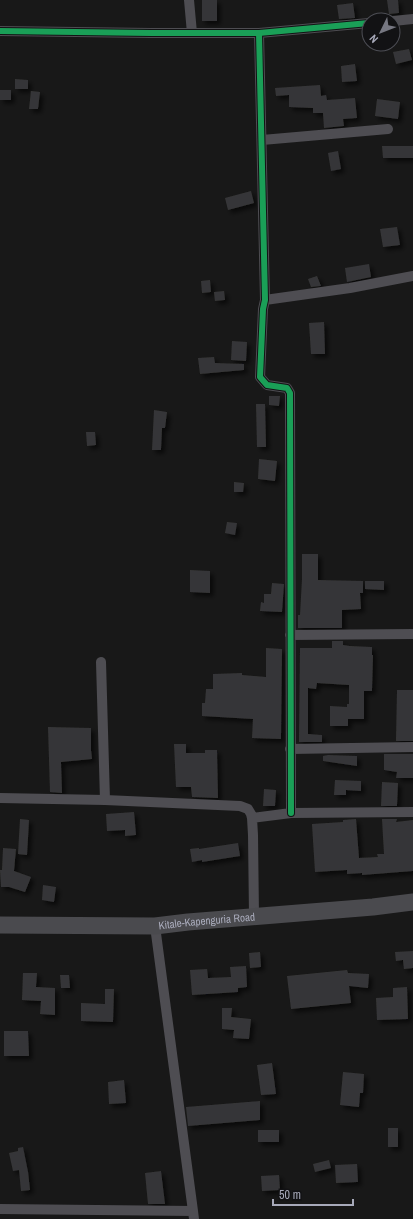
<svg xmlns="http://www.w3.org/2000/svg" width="413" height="1219" font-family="'Archivo Narrow',sans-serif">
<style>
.building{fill:#363637;filter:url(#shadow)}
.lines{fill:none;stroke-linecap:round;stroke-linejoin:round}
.minor{stroke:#4e4d52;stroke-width:10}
.trunk{stroke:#4a4a4e;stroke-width:17}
.cycleway-casing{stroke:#121214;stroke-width:8}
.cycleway{stroke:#1a9f57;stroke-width:6}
.labels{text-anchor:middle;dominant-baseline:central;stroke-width:3.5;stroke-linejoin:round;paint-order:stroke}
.street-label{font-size:11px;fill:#a8aaba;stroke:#121214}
</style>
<defs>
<filter id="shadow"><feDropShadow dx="3.5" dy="3.5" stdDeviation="2" flood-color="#0009"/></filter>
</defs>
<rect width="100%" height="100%" fill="#181818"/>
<path class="building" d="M 202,0 L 217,0 L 217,21 L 202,21 Z
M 387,0 L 398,0 L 399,13 L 389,14 Z
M 353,3 L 355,18 L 339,19 L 337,5 Z
M 409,49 L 412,60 L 396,64 L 393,52 Z
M 355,64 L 357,81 L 342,82 L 341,66 Z
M 15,79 L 28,80 L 28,89 L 15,89 Z
M 320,85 L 321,96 L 326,95 L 327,100 L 355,98 L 357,118 L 343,119 L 344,126 L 324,128 L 323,113 L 313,113 L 313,108 L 289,107 L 289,95 L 276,96 L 275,88 Z
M 0,90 L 11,90 L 11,100 L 0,100 Z
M 31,91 L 40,92 L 38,109 L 29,109 Z
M 377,99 L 400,102 L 398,119 L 375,116 Z
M 382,146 L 413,146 L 413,158 L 383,158 Z
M 338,151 L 341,169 L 331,171 L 328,153 Z
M 251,191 L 254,203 L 228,210 L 225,198 Z
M 397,227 L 400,245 L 383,247 L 380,229 Z
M 369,264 L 371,277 L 347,282 L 345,268 Z
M 317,276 L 321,286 L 311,287 L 308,279 Z
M 210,280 L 211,292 L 202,293 L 201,281 Z
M 224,291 L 225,300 L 215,301 L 214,292 Z
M 324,322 L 325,354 L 311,354 L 309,323 Z
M 232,341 L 247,342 L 246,361 L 231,360 Z
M 214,357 L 215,363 L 244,364 L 244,370 L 200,374 L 198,358 Z
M 269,396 L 280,396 L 279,406 L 269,405 Z
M 256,404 L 265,404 L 266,447 L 257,447 Z
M 154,410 L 167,412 L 165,428 L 162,428 L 161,450 L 152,450 Z
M 86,432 L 95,432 L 96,445 L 87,446 Z
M 259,459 L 277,461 L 275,481 L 258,479 Z
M 234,482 L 244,483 L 243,492 L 234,492 Z
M 227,522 L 237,523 L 235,535 L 225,533 Z
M 302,554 L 318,554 L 318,580 L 363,581 L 363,593 L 360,593 L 361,609 L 342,610 L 342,628 L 298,628 L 298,615 L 300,615 L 302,579 Z
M 190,570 L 210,571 L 210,593 L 190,592 Z
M 365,581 L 384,581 L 384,590 L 365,589 Z
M 272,583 L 284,584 L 282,612 L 260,611 L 261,602 L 264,603 L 264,594 L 271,594 Z
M 332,641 L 343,641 L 343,645 L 350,646 L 372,647 L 372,655 L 373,655 L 372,691 L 364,691 L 364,719 L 348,719 L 348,726 L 330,726 L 330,706 L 347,707 L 347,704 L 349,704 L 349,685 L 317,683 L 316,689 L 308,688 L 308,734 L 322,735 L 322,742 L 299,742 L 300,648 L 332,648 Z
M 266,648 L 282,649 L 281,739 L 252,738 L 253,719 L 202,716 L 202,703 L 205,703 L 206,689 L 213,689 L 213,674 L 242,673 L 242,675 L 266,677 Z
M 397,690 L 413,690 L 413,741 L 396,741 Z
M 48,727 L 91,728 L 91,750 L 92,759 L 61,762 L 62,793 L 50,792 Z
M 174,744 L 186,744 L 186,753 L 205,753 L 205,750 L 217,750 L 218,798 L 192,797 L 191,787 L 176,787 Z
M 384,754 L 413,754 L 413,778 L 396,778 L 397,772 L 384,770 Z
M 328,755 L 357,756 L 357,766 L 323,761 L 323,756 Z
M 335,780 L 361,781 L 361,791 L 346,790 L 346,795 L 334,795 Z
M 382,782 L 398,783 L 397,806 L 381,806 Z
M 264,789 L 276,790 L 275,806 L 263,806 Z
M 134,812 L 136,835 L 125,836 L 125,830 L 107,831 L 106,814 Z
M 20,819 L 29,820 L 27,855 L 18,854 Z
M 356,819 L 359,858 L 378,857 L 377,854 L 384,854 L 382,819 L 397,819 L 396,822 L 413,820 L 413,871 L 362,875 L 362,873 L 347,874 L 347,870 L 315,872 L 312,824 L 343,822 L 343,820 Z
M 238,843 L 240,856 L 202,862 L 202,860 L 192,862 L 190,849 L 199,848 L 199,849 Z
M 3,848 L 16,849 L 14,871 L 31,877 L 25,892 L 9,887 L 1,887 L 0,870 L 2,870 Z
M 43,885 L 56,887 L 54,902 L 42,900 Z
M 413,951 L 413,968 L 404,969 L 403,960 L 396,961 L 395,952 Z
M 260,952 L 261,967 L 250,968 L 249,953 Z
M 246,966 L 247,987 L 238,988 L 238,992 L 192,995 L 190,970 L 207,969 L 208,978 L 231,977 L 230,967 Z
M 347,970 L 348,973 L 369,974 L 368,988 L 349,986 L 351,1003 L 291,1009 L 287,976 Z
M 23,973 L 37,973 L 36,987 L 55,988 L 55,1015 L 40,1014 L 41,1001 L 22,1000 Z
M 60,975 L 69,975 L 70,988 L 61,988 Z
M 407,987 L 408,1019 L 377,1020 L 376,998 L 393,997 L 393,988 Z
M 105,989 L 114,989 L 113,1022 L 81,1021 L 81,1003 L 105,1004 Z
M 222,1008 L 232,1008 L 231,1017 L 251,1019 L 249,1039 L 233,1038 L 234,1030 L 222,1029 Z
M 4,1031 L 28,1031 L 29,1056 L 4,1056 Z
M 272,1063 L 276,1094 L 261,1095 L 257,1065 Z
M 343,1072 L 364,1074 L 363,1093 L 360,1093 L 359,1107 L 340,1105 Z
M 124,1080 L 126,1103 L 109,1104 L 108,1082 Z
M 260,1101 L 260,1120 L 188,1126 L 186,1107 Z
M 388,1128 L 398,1128 L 398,1147 L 388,1147 Z
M 258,1130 L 279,1130 L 279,1142 L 258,1142 Z
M 23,1147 L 28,1172 L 30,1190 L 21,1191 L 19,1170 L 13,1171 L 9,1153 L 18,1151 L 18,1148 Z
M 329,1160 L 331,1168 L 315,1172 L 313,1164 Z
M 357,1164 L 358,1182 L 336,1183 L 335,1165 Z
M 161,1171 L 165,1204 L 148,1204 L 145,1173 Z
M 279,1175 L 280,1190 L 262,1191 L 261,1176 Z"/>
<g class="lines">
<path class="minor" d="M 189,0 L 192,33
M 393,21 L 413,19
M 0,31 L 151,33 L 259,33 L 369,23
M 259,33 L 265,300 L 263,309 L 260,377 L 267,385 L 287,388 L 290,393 L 291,813
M 262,140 L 388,129
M 265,300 L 350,288 L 413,276
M 290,635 L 413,634
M 101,662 L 105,800
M 290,749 L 413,747
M 0,798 L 105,800 L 240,806 L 248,809 L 251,814 L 252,818 L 253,835 L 254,916
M 252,818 L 291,813 L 413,812
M 155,926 L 193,1211
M 0,1209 L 193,1211 L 194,1219"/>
<path class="trunk" id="s1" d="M 0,925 L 155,926 L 188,922 L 373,907 L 413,902"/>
<defs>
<path id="cycleway" d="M 0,31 L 151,33 L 259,33 L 369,23
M 259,33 L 265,300 L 263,309 L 260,377 L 267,385 L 287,388 L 290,393 L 291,813"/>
</defs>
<use href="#cycleway" class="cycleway-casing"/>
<use href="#cycleway" class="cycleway"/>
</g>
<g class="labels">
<g class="street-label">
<text stroke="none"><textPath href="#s1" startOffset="207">Kitale-Kapenguria Road</textPath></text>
</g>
</g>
<g transform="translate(381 32) rotate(227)"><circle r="19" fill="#121214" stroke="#4e4f56"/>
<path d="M0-3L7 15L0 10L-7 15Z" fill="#767781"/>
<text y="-6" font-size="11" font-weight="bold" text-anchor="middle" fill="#a8aaba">N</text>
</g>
<path d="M273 1199v6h80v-6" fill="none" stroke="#a8aaba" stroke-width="2"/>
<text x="279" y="1199" font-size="12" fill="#a8aaba" stroke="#121214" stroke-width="3" paint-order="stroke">50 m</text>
</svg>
